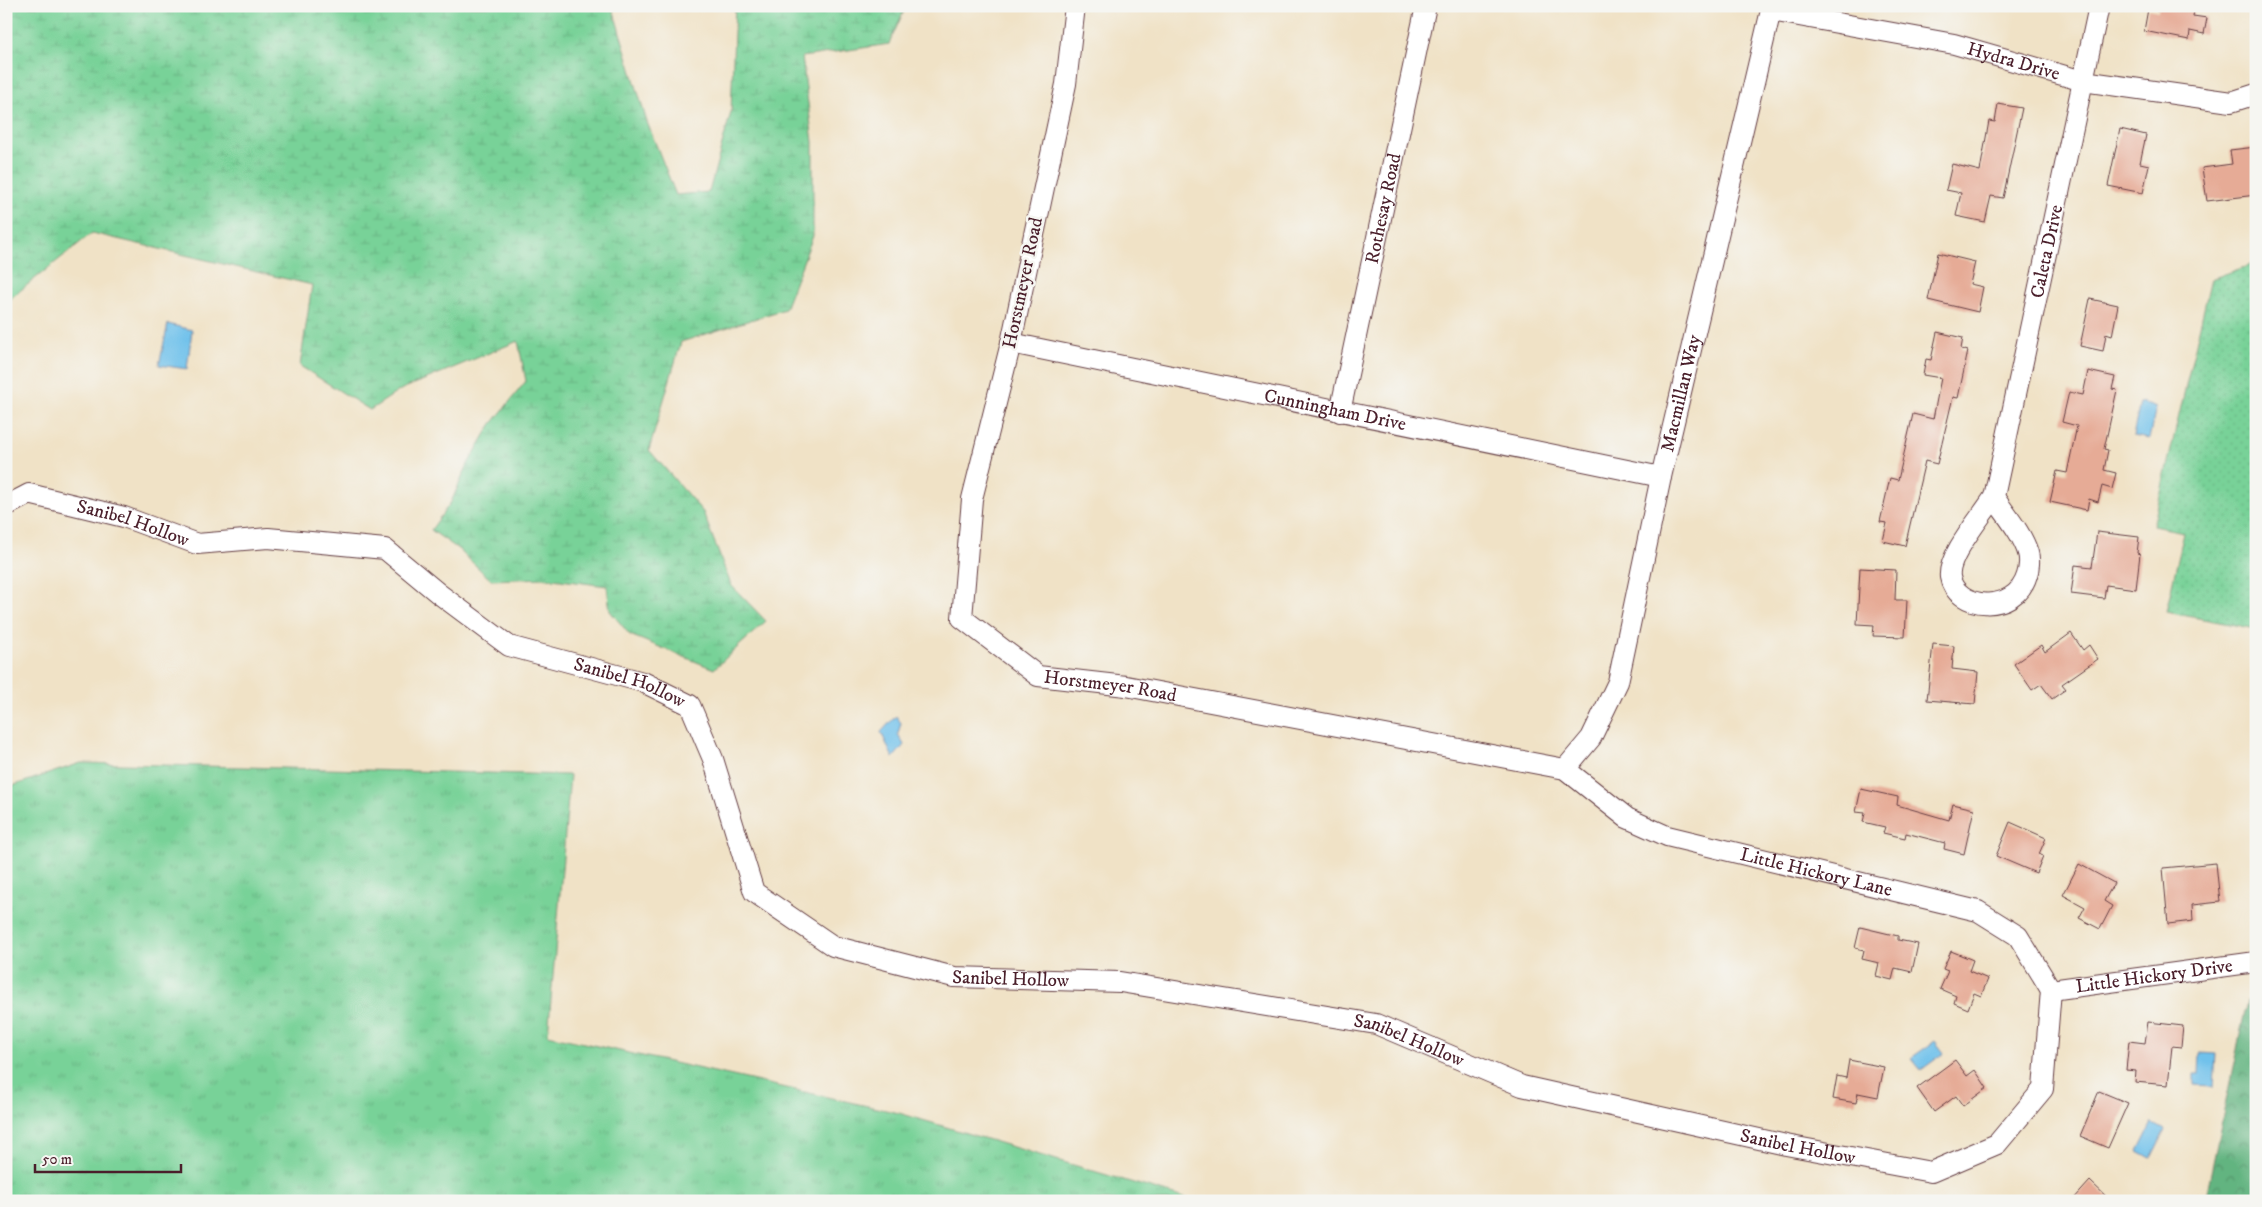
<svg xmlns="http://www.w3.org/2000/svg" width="2262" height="1207" font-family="'IM FELL DW Pica',serif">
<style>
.grass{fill:url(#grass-tufts);stroke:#617862}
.forest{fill:url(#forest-crowns);stroke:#566a56}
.wetland{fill:url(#wetland-marsh);stroke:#617862}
.park{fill:url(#park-dots);stroke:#617862}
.water{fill:#70c1eb;stroke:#5d708b}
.building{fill:#e6ab96}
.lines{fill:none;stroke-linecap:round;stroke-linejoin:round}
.minor-casing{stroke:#633c42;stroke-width:22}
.minor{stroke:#fff;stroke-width:20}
.labels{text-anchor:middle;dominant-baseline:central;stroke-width:5;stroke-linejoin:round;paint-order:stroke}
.street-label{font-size:19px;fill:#4a1f2b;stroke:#f6f6f2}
</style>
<defs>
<pattern id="grass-tufts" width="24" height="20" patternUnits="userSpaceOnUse" patternTransform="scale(1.25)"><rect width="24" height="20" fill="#78d298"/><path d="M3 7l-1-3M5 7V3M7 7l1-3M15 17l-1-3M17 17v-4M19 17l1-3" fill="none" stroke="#69b483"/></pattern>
<pattern id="forest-crowns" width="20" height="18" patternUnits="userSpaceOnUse" patternTransform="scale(1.25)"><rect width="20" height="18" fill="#62b480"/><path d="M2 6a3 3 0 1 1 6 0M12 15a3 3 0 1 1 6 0" fill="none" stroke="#539269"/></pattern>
<pattern id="wetland-marsh" width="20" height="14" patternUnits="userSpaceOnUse" patternTransform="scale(1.25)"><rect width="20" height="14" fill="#78d298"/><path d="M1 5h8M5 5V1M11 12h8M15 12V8" fill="none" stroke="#69b483"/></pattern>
<pattern id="park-dots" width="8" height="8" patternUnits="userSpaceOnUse" patternTransform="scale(1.25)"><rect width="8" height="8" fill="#78d298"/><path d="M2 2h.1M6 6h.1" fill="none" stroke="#69b483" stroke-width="1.8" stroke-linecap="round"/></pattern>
</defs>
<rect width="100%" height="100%" fill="#f6f6f2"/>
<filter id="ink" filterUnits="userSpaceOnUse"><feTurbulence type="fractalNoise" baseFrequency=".02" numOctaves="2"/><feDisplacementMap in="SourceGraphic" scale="10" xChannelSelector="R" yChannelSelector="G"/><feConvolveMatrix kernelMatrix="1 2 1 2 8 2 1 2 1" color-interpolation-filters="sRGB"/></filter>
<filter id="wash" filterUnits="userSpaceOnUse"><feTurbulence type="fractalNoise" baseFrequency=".0096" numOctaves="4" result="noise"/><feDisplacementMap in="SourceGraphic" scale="20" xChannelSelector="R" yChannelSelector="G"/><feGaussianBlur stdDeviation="1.12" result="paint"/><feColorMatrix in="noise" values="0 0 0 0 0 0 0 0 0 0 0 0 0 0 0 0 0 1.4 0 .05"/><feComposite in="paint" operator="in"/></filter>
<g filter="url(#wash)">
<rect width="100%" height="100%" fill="#f0e2c6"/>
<path class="grass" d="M 81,763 L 570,775 L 548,1035 L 899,1113 L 1194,1201 L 6,1201 L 6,788 Z"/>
<path class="forest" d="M 2256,999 L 2256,1201 L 2205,1201 L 2247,1001 Z"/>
<path class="wetland" d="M 6,6 L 374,6 L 377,10 L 380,6 L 612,6 L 647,122 L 676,195 L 709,192 L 731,112 L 735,6 L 906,6 L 889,44 L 802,57 L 813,142 L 813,236 L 785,309 L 681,342 L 649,450 L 703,512 L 731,585 L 766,621 L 714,669 L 630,635 L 610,611 L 607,586 L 545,578 L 491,580 L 458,549 L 431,530 L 451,502 L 469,462 L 491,425 L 526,381 L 518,341 L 402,389 L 370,410 L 300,366 L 312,285 L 92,233 L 6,302 Z"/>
<path class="park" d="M 2256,263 L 2256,629 L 2166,612 L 2184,532 L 2153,526 L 2211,279 Z"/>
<path class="water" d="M 168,324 L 192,330 L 187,369 L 159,365 Z
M 2140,403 L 2156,407 L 2149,439 L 2133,436 Z
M 896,716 L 901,723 L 898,734 L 904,745 L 893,758 L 881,732 Z
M 1935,1041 L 1944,1053 L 1921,1070 L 1911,1058 Z
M 2200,1053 L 2216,1054 L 2214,1086 L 2194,1085 L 2194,1074 L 2199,1074 Z
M 2152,1123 L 2165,1130 L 2151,1158 L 2138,1151 Z"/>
<g id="blocks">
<path class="building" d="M 2159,6 L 2195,6 L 2193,16 L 2207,18 L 2204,34 L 2190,31 L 2189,40 L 2144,31 L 2148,9 L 2158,11 Z
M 1998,104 L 2022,108 L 2003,198 L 1991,196 L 1985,222 L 1956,216 L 1961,193 L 1946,190 L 1952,164 L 1980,171 L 1989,121 L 1995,122 Z
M 2120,129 L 2146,135 L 2140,163 L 2149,165 L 2143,193 L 2108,186 Z
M 2256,147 L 2256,195 L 2207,201 L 2202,168 L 2232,164 L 2230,150 Z
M 1938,253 L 1975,262 L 1970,284 L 1983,287 L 1978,312 L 1928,300 Z
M 2090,299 L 2118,305 L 2112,336 L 2106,334 L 2103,351 L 2080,346 Z
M 1937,332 L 1963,338 L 1961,349 L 1968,351 L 1958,398 L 1953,397 L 1937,464 L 1925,461 L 1905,546 L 1883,541 L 1887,523 L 1880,522 L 1890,478 L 1898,480 L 1913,414 L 1933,419 L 1941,378 L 1923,375 L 1926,359 L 1931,360 Z
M 2088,371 L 2115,377 L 2112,389 L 2117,390 L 2104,449 L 2108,450 L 2104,470 L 2116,473 L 2112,489 L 2102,486 L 2098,502 L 2089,499 L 2087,510 L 2050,502 L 2057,471 L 2067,473 L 2077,426 L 2062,422 L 2069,392 L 2083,395 Z
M 2097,532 L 2139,537 L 2137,553 L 2140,554 L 2136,589 L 2106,585 L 2104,598 L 2071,594 L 2075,565 L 2092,567 Z
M 1860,568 L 1896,570 L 1895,600 L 1907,600 L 1905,637 L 1873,636 L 1874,625 L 1857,624 Z
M 2071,633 L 2083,650 L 2089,645 L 2098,659 L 2062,684 L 2066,689 L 2052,699 L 2041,684 L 2032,690 L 2014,664 L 2041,645 L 2045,652 Z
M 1933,644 L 1954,646 L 1952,669 L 1978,672 L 1975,704 L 1927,700 Z
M 1861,789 L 1898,797 L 1897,805 L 1949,820 L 1953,804 L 1974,809 L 1964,854 L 1944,849 L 1945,843 L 1906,833 L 1905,838 L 1883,833 L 1885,827 L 1863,822 L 1865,813 L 1856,812 Z
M 2010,822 L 2046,838 L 2039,854 L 2043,856 L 2036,873 L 1996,856 Z
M 2216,863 L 2220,902 L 2192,905 L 2193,921 L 2168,924 L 2163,868 Z
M 2079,864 L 2114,883 L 2104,901 L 2112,906 L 2100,929 L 2079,918 L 2085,907 L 2063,895 Z
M 1860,927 L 1898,936 L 1898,940 L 1918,944 L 1912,972 L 1895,968 L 1892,980 L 1876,976 L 1879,963 L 1862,959 L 1864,950 L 1855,948 Z
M 1951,951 L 1973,960 L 1969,971 L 1988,979 L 1981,996 L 1974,993 L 1968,1009 L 1954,1003 L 1956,996 L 1940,989 L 1948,971 L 1943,969 Z
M 2148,1022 L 2183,1026 L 2181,1047 L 2172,1046 L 2168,1085 L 2135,1082 L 2136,1071 L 2126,1070 L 2129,1041 L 2145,1043 Z
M 1849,1060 L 1884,1067 L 1878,1097 L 1858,1093 L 1856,1103 L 1833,1099 L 1837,1076 L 1846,1078 Z
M 1955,1060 L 1967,1076 L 1975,1070 L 1987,1088 L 1963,1106 L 1956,1096 L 1934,1112 L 1917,1088 Z
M 2099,1091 L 2128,1103 L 2108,1148 L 2080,1136 Z
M 2090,1181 L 2111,1201 L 2072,1201 Z"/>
</g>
</g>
<g filter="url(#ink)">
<use href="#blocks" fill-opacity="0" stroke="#633c42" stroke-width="1"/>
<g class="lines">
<defs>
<g id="minor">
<path id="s1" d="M 1075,6 L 1066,84 L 1011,343 L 972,499 L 962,618 L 1038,676 L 1126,686 L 1565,769 L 1627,818 L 1667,836 L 1978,911 L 2018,936 L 2051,990"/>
<path id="s2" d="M 1771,11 L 1954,44 L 2083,81 L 2231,102 L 2256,94"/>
<path id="s3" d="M 1011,343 L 1661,477"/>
<path id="s4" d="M 1340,412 L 1426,6"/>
<path id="s5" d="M 1994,497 C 2005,514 2022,533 2028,553 C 2030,559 2029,569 2027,575 C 2015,616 1955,609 1950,577 C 1947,556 1983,515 1994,497 L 2099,6"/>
<path id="s6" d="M 6,506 L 29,494 L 124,517 L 197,544 L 268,538 L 385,549 L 438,593 L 509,646 L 643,682 L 690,705 L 713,759 L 754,892 L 833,946 L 954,977 L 1120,982 L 1376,1024 L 1522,1086 L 1786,1145 L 1931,1172 L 1997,1144 L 2043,1089 L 2051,990"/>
<path id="s7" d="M 1565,769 L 1591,738 L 1618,682 L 1661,477 L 1772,6"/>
<path id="s8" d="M 2051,990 L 2256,962"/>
</g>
</defs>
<use href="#minor" class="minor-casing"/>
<use href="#minor" class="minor"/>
</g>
</g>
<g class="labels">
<g class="street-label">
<text stroke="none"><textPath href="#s2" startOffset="248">Hydra Drive</textPath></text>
<text stroke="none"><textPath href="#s4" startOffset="208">Rothesay Road</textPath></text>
<text stroke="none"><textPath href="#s5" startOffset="534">Caleta Drive</textPath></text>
<text transform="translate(1023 283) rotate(-78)">Horstmeyer Road</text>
<text stroke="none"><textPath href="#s7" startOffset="398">Macmillan Way</textPath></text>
<text stroke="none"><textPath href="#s3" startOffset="331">Cunningham Drive</textPath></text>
<text stroke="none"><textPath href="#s6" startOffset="134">Sanibel Hollow</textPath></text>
<text stroke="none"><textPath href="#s6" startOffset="674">Sanibel Hollow</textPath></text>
<text stroke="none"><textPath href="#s1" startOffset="792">Horstmeyer Road</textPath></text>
<text stroke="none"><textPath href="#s1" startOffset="1531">Little Hickory Lane</textPath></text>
<text stroke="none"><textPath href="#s8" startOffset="104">Little Hickory Drive</textPath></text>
<text stroke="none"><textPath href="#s6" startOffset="1214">Sanibel Hollow</textPath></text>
<text stroke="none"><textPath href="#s6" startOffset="1619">Sanibel Hollow</textPath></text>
<text stroke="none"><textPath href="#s6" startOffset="2024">Sanibel Hollow</textPath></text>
</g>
</g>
<rect width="2262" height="1207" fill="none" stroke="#f6f6f2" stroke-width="25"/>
<path d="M35 1164v8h146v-8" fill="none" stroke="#4a1f2b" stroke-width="2.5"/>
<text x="42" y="1164" font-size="15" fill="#4a1f2b" stroke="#f6f6f2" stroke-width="4" paint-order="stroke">50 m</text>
</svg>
